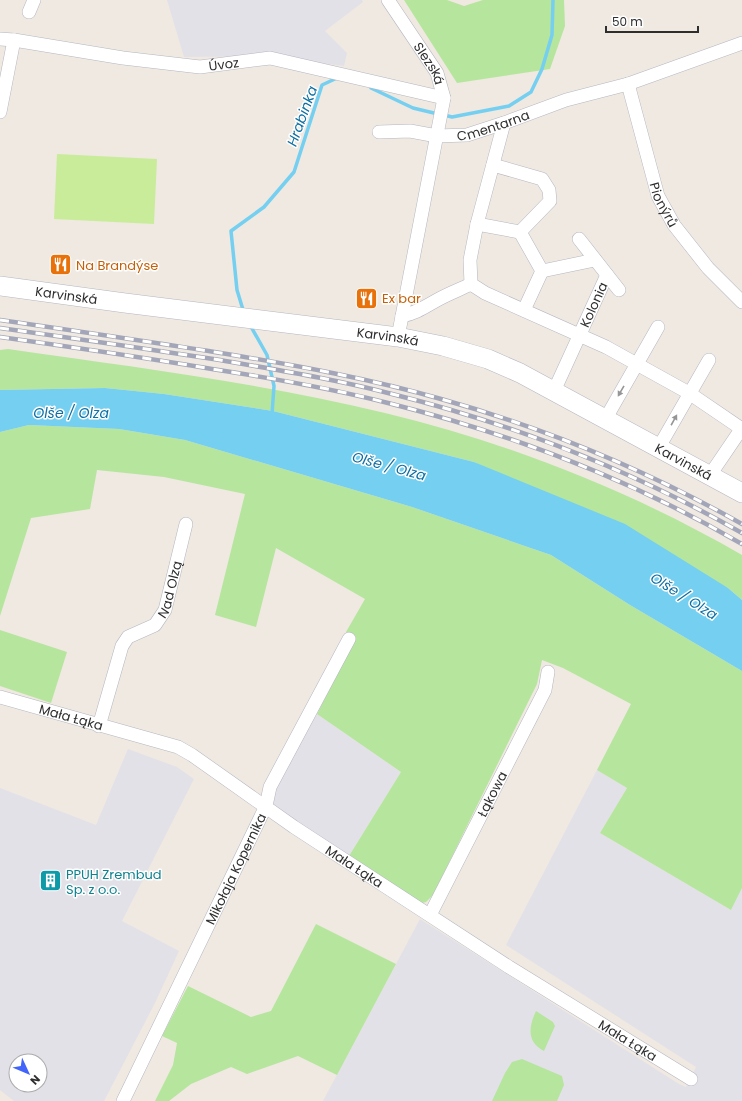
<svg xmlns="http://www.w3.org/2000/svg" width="742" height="1101" font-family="Poppins,sans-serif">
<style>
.industrial{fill:#e3e1e8;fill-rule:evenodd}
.green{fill:#b6e59e}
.pitch{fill:#c9ec9a}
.water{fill:#75cff0}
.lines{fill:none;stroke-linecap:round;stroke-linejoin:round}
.stream{stroke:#75cff0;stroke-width:3.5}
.minor-casing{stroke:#b4b7c1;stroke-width:14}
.secondary-casing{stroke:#b4b7c1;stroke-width:20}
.minor{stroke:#fff;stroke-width:13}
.secondary{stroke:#fff;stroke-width:19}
.rail-casing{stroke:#a3a6b8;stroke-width:4.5}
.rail{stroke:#fff;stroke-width:3;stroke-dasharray:9;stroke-linecap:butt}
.oneway{fill:#969696}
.labels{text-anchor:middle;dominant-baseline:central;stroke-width:3;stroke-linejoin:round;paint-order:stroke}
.street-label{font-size:13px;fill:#2e2e2e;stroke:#fff}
.food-label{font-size:13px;fill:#c56008;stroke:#fff;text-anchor:start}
.culture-label{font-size:13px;fill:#0d838f;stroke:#fff;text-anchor:start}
.water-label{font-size:14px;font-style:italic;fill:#0d6fa3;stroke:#fff}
</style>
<rect width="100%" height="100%" fill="#efe9e1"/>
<path class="industrial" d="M 167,0 L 362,0 L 363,2 L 325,31 L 347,53 L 344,66 L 268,56 L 184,57 Z
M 317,714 L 401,772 L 349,856 L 273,805 L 274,791 Z
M 128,749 L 177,767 L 194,779 L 122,921 L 179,951 L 155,1003 L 104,1101 L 14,1101 L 0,1090 L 0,788 L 96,825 ZM 16,1061 L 40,1061 L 40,1085 L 16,1085 Z
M 597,770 L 627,788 L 600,833 L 731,910 L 742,888 L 742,1101 L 323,1101 L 420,919 L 679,1084 L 686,1087 L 696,1067 L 506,945 Z"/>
<path class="green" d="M 404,0 L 447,0 L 464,6 L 483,0 L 564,0 L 565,26 L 550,69 L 457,83 Z
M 8,349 C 134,367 261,383 385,413 C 510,443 631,491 742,555 L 742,600 L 728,588 L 474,462 L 273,411 L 164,394 L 105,388 L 0,390 L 0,350 Z
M 29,425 L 119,429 L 185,440 L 412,507 L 551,555 L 630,605 L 742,671 L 742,888 L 731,910 L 600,833 L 627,788 L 597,770 L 631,704 L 563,668 L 542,660 L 537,684 L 433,895 L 426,902 L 422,903 L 349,856 L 401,772 L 317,714 L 356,637 L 346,632 L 365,599 L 276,548 L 256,627 L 215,615 L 245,494 L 164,477 L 97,470 L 90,509 L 31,518 L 0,616 L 0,432 Z
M 0,630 L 67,652 L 51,703 L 0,686 Z
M 316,924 L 396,964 L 337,1075 L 298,1056 L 247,1074 L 231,1067 L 191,1084 L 169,1101 L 155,1101 L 173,1065 L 177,1043 L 162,1036 L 188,986 L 251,1017 L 271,1011 Z
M 536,1011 L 553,1022 L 555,1026 L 544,1051 C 526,1042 529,1026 536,1011 Z
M 522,1059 L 562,1076 L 564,1085 L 557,1101 L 492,1101 L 505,1073 L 512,1062 Z"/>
<path class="pitch" d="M 57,154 L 157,159 L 154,224 L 54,219 Z"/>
<path class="water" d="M 105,388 L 164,394 L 273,411 L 474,462 L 625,524 L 728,588 L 742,600 L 742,671 L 630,605 L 551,555 L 412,507 L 185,440 L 119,429 L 29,425 L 0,432 L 0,390 Z"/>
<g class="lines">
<path class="stream" d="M 371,88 L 413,108 L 438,114
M 444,115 L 452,117 L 509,106 L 531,92 L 542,69 L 552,35 L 553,0
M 244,313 L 237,290 L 231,231 L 264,207 L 294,172 L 322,85 L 337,78
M 250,325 L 267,355 L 274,386 L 272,414"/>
<defs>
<g id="minor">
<path id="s1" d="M 388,0 L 437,73 L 444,98 L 398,337"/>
<path d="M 29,12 L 34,0"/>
<path id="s2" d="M 0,39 L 14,40 L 123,58 L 200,67 L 270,58 L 444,98"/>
<path id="s3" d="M 628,84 L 658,196 L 674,225 L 708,268 L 742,302"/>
<path d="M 0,112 L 14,40"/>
<path d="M 504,123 L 477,224 L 470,260 L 471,284 L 485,293 L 606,347 L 689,393 L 742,429"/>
<path id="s4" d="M 379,132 L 410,131 L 437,136 L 467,135 L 504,123 L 566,100 L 628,84 L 742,43"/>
<path d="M 493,165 L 542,179 L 549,190 L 550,201 L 520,232"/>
<path d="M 477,224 L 520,232 L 542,271 L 524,310"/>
<path d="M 579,239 L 619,290"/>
<path d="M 542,271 L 595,260"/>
<path d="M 402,316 C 417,313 426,306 439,299 C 450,293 461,289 471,284"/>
<path id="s5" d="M 554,391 L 607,275"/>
<path d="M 606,418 L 658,327"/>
<path d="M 659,447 L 709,360"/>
<path d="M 710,475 L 742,428"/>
<path id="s6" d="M 0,697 L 178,747 L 192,755 L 294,827 L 509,967 L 691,1079"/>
<path id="s7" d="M 99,726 L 122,646 L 128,637 L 155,625 L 165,610 L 186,524"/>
<path id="s8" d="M 430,915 L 545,690 L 548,672"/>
<path id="s9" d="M 123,1101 L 266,806 L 270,787 L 349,639"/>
</g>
<g id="secondary">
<path id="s10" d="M 0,286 L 125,303 L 398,337 L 443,346 L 488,359 L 520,373 L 742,493"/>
</g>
</defs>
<use href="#minor" class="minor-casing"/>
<use href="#secondary" class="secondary-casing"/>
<use href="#minor" class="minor"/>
<use href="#secondary" class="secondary"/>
<defs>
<path id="rail" d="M 0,320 C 76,331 152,342 227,354 C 299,366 371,379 441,399 C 545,428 648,471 742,524
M 0,328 C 73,338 147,349 220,360 C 277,370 335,379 392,394 C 513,424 633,471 742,533
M 0,337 C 71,347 141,357 212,369 C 271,378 330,388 388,403 C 512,434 632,480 742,544"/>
</defs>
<use href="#rail" class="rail-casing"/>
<use href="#rail" class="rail"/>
</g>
<defs><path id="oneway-solid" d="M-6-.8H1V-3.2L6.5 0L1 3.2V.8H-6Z"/></defs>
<g class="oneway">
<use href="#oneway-solid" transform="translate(621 391) rotate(120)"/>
<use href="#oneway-solid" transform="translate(674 420) rotate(-61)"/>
</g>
<defs>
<symbol id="restaurant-square" viewBox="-11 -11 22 22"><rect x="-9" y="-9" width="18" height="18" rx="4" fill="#e8710a" stroke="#fff"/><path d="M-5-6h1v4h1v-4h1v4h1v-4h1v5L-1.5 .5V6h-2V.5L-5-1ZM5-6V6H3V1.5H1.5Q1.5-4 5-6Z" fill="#fff"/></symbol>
<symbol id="building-square" viewBox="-11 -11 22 22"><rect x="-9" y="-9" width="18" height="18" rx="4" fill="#0f9aa8" stroke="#fff"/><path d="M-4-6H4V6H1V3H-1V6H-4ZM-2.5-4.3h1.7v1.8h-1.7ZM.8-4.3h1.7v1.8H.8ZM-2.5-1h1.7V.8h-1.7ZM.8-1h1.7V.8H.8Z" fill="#fff"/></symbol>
</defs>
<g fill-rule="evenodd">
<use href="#restaurant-square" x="48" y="252" width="25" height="25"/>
<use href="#restaurant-square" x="354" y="286" width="25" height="25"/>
<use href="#building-square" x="38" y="868" width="25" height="25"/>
</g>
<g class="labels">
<g class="street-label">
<text stroke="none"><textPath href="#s2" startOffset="226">Úvoz</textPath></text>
<text stroke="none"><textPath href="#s1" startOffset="76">Slezská</textPath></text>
<text stroke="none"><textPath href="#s4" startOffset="116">Cmentarna</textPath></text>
<text stroke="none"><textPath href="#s3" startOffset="126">Pionýrů</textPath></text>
<text stroke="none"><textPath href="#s10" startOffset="67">Karvinská</textPath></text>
<text stroke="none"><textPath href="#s5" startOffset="95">Kolonia</textPath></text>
<text stroke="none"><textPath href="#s10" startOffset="391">Karvinská</textPath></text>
<text stroke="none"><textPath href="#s10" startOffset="715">Karvinská</textPath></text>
<text stroke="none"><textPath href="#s7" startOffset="163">Nad Olzą</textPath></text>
<text stroke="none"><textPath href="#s6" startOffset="74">Mała Łąka</textPath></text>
<text stroke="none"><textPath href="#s8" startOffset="136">Łąkowa</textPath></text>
<text stroke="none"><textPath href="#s6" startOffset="398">Mała Łąka</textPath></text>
<text stroke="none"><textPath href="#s9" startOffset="258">Mikołaja Kopernika</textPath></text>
<text stroke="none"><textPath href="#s6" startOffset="722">Mała Łąka</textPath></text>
</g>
<g class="food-label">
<text x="76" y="265">Na Brandýse</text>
<text x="382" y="298">Ex bar</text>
</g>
<g class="culture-label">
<text x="66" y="874">PPUH Zrembud<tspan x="66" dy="15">Sp. z o.o.</tspan></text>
</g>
<g class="water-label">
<text transform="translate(302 116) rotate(-70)">Hrabinka</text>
<text x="71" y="413">Olše / Olza</text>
<text transform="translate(389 466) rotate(15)">Olše / Olza</text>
<text transform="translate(684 596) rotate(32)">Olše / Olza</text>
</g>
</g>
<g transform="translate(28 1073) rotate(134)"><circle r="19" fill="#ffffff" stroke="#ababab"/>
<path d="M0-3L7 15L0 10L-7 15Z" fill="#4264fb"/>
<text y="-6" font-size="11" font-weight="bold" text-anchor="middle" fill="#2e2e2e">N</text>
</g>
<path d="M606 26v6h92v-6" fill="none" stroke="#2e2e2e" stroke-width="2"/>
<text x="612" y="26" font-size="12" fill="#2e2e2e" stroke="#ffffff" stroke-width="3" paint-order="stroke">50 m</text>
</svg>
